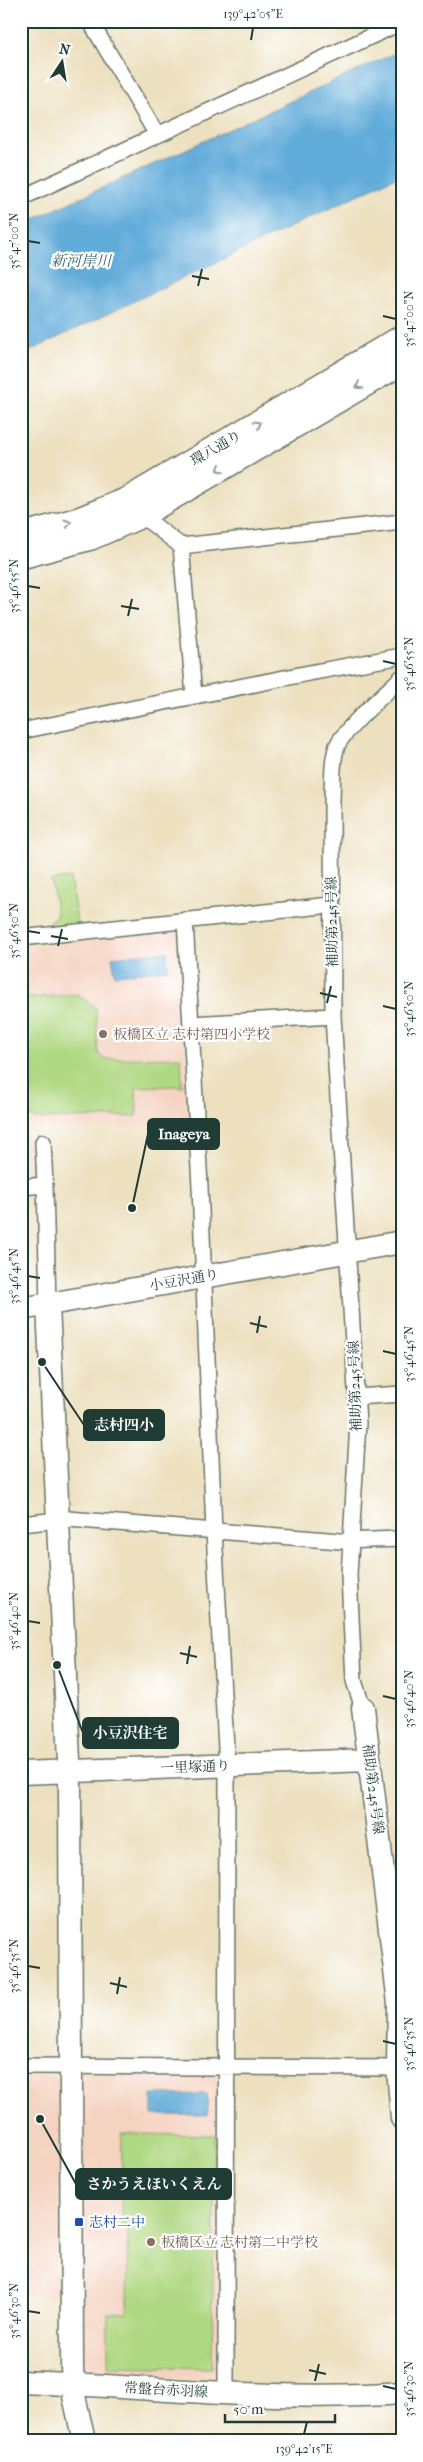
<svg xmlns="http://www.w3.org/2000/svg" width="423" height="2462" font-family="'IM FELL French Canon','Noto Serif JP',serif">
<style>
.built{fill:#f5d3c1}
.green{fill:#b0d882;stroke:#688a5b}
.water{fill:#62acda;stroke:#407487}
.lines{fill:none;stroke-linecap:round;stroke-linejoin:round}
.street-casing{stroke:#677665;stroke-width:18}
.secondary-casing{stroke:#677665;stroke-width:25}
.primary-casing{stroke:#677665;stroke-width:28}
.street{stroke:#fff;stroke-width:15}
.secondary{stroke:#fff;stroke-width:22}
.primary{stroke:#fff;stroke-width:25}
.oneway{stroke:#8f9e9a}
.ticks{fill:none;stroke:#1f3d34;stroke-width:2}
.education-dot{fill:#8d6e63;stroke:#fff;stroke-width:2}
.transit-dot{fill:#1a4fb4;stroke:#fff;stroke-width:2}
.labels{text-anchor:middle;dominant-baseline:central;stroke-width:4.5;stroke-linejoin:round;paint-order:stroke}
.street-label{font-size:14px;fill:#1f3d34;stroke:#fff}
.education-label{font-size:14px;fill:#785e54;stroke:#fff;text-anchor:start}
.transit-label{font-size:14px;fill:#164399;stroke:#fff;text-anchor:start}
.water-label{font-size:15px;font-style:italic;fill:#36646e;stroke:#fff}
.leader{fill:none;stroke:#1f3d34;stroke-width:2}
.callout-dot{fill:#1f3d34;stroke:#fff;stroke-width:2}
.callout{fill:#1f3d34;stroke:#1f3d34;stroke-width:2}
.callout-label{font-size:15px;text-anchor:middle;font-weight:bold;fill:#fff}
.neatline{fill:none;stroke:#1f3d34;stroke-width:2}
.ticks-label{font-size:12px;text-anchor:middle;fill:#1f3d34}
</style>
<rect width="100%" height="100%" fill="#fff"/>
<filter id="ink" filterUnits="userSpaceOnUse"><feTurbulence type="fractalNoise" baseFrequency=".02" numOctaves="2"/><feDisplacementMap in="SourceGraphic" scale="10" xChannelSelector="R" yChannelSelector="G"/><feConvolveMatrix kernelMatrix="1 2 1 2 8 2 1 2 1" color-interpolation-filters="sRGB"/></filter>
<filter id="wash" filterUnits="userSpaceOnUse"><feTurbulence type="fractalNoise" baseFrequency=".0096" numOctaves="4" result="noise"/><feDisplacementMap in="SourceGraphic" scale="20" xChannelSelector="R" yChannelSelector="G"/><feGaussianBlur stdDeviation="1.12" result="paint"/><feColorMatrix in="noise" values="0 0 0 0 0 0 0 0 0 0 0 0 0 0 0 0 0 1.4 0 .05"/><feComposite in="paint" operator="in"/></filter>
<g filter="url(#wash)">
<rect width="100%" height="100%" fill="#ede0bf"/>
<path class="built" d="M 175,930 L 181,936 L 189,1123 L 28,1130 L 29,1155 L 21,1156 L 21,946 Z
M 88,2075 L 214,2075 L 219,2080 L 222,2369 L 212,2379 L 90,2371 L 83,2366 L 81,2189 L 58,2190 L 60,2295 L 21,2296 L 21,2155 L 58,2154 L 58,2181 L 82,2181 L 81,2080 Z
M 52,2076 L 61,2087 L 58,2152 L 21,2152 L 21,2077 Z"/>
<path class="green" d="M 70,878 L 78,929 L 52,932 L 50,920 L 57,916 L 51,880 Z
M 77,994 L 96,1008 L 98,1053 L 104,1059 L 181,1057 L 182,1086 L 136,1087 L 137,1116 L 36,1119 L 21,1112 L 21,999 Z
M 122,2134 L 215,2135 L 212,2368 L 108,2366 L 108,2313 L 127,2313 L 128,2226 L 121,2226 Z"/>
<path class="water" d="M 402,50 L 402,174 L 21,355 L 21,225 Z
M 167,951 L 168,969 L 115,975 L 112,957 Z
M 207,2094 L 208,2115 L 152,2115 L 152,2095 Z"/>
</g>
<g filter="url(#ink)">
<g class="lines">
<defs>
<path id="street" d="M 90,21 L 157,135
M 21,198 L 402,22
M 141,515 L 181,546 L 402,522
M 181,546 L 194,696
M 21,731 L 309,673 L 402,656
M 185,920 L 200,1186 L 214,1531 L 227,1766 L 226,2393
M 21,938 L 331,905
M 191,1024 L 333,1016
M 43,1142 L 45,1185
M 21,1187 L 45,1185 L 48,1305
M 356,1397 L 402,1394
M 21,1524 L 68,1519 L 340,1541 L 402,1539
M 363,1708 L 354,1681 L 349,1575 L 358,1423 L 333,1016 L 332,801 C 333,783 331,763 337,746 C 343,730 388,691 402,677
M 21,2066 L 398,2068"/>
<path id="secondary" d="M 48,1305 L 70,1783 L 72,2367 L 74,2396 L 84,2441
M 21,1309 L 402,1242
M 363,1708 L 399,2003 L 398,2068 L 402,2118
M 21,1773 L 369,1760
M 21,2382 C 148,2386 275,2402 402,2393"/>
<path id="primary" d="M 21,536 L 79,520 L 128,500 L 402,338
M 21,556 L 91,537 L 141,515 L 402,362"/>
</defs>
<use href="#street" class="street-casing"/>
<use href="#secondary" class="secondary-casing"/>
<use href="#primary" class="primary-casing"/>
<use href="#street" class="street"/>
<use href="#secondary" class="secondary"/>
<use href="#primary" class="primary"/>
</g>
<defs><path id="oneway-chevron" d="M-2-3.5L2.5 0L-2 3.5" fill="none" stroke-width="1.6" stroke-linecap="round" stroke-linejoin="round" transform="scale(1.25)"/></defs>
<g class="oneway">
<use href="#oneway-chevron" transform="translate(359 386) rotate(150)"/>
<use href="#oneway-chevron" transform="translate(258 424) rotate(-31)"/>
<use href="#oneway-chevron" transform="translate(220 469) rotate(150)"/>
<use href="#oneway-chevron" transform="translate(68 523) rotate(-16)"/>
</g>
</g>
<path class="ticks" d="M 251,40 L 253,28M 28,241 L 40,243M 192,276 L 209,279M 198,286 L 202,269M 383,316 L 396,319M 28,586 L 40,588M 121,606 L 139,609M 128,616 L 132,599M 383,661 L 396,664M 28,931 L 40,933M 51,936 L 68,939M 58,946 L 62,929M 320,993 L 337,997M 327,1003 L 331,986M 383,1006 L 396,1009M 28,1276 L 40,1278M 250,1323 L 267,1327M 257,1333 L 260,1316M 383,1351 L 396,1354M 28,1621 L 40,1623M 180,1653 L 197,1657M 187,1664 L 190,1646M 383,1696 L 396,1699M 28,1966 L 40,1968M 110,1983 L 127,1987M 117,1994 L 120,1977M 383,2041 L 396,2044M 28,2311 L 40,2313M 309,2370 L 326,2374M 315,2381 L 319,2364M 383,2386 L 396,2389M 304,2434 L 307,2422"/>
<g class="education-dot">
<circle cx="103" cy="1034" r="5"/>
<circle cx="151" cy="2242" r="5"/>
</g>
<rect class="transit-dot" x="74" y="2217" width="10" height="10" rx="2.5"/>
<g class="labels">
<g class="street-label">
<text transform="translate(216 448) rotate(-30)">環八通り</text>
<text transform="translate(332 922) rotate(-91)">補助第245号線</text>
<text transform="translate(184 1280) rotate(-10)">小豆沢通り</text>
<text transform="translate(355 1386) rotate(-92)">補助第245号線</text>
<text transform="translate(195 1767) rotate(-2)">一里塚通り</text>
<text transform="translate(373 1789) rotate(83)">補助第245号線</text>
<text transform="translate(166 2390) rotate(3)">常盤台赤羽線</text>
</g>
<g class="education-label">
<text x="113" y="1034">板橋区立 志村第四小学校</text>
<text x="161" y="2242">板橋区立 志村第二中学校</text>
</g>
<g class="transit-label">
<text x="89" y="2222">志村二中</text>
</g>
<g class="water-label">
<text x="81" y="261">新河岸川</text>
</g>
</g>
<path class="leader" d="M132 1208L148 1134M42 1362L84 1425M57 1665L83 1733M40 2119L76 2184"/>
<g class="callout-dot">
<circle cx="132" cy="1208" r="5"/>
<circle cx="42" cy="1362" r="5"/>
<circle cx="57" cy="1665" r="5"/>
<circle cx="40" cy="2119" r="5"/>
</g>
<g class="callout">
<rect x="148" y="1119" width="71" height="30" rx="5"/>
<rect x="84" y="1410" width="80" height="30" rx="5"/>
<rect x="83" y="1718" width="95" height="30" rx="5"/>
<rect x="76" y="2169" width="155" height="30" rx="5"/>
</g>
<g class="callout-label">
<text x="184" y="1139">Inageya</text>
<text x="124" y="1430">志村四小</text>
<text x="130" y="1738">小豆沢住宅</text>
<text x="154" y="2189">さかうえほいくえん</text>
</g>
<rect width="423" height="2462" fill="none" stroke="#fff" stroke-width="55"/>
<g transform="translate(62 62) rotate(12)" stroke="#ffffff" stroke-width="4" paint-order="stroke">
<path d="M0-4L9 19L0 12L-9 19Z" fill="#1f3d34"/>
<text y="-8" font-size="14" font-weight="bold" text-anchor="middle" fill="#1f3d34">N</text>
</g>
<path d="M225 2414v8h110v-8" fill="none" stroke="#1f3d34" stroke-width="2.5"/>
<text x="233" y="2414" font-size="15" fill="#1f3d34" stroke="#ffffff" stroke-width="4" paint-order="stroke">50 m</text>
<rect x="28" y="28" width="368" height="2406" class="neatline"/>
<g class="ticks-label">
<text x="253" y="18">139°42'05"E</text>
<text transform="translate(14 241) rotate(-90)" y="4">35°47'00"N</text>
<text transform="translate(409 319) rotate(-90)" y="4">35°47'00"N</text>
<text transform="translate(14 586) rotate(-90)" y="4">35°46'55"N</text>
<text transform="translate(409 664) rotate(-90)" y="4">35°46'55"N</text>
<text transform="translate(14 931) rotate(-90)" y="4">35°46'50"N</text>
<text transform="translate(409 1009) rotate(-90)" y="4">35°46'50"N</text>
<text transform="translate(14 1276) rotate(-90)" y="4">35°46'45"N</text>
<text transform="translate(409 1354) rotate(-90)" y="4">35°46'45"N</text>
<text transform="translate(14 1621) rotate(-90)" y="4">35°46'40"N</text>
<text transform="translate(409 1699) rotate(-90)" y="4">35°46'40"N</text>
<text transform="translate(14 1966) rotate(-90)" y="4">35°46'35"N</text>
<text transform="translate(409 2044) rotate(-90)" y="4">35°46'35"N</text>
<text transform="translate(14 2311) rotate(-90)" y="4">35°46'30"N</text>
<text transform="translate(409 2389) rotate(-90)" y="4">35°46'30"N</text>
<text x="304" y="2453">139°42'15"E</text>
</g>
</svg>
